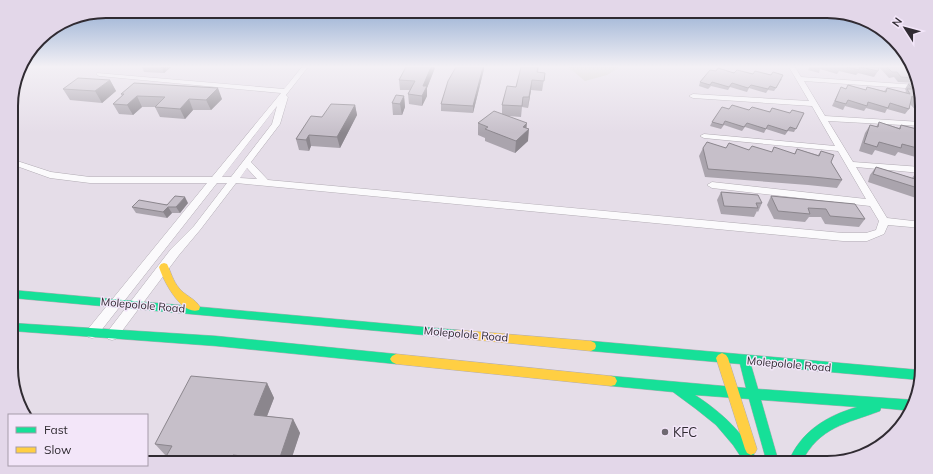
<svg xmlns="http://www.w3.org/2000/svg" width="933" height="474" font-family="Mulish,sans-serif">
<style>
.green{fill:#d4d2ca}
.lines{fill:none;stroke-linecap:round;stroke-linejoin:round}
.street-casing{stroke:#b1abb3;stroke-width:1}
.fast-casing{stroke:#b1abb3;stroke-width:1}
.slow-casing{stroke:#b1abb3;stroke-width:1}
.street{fill:#fbfafc;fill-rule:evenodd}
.fast{fill:#16e098;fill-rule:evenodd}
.slow{fill:#ffcf43;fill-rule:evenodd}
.wall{fill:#aaa4ad}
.shaded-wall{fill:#8b868d}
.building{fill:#c6bfc9;stroke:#8b868d}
.poi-dot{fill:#6f6972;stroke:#f3e6f9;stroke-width:1.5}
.labels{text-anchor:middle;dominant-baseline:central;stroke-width:3;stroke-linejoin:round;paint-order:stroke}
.street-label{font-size:11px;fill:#302b32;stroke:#f3e6f9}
.near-poi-label{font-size:13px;fill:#302b32;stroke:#f3e6f9;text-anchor:start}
.rim{fill:none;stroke:#302b32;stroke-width:2}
</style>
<rect width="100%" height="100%" fill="#e5dde8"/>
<path class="green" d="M 568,67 L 620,67 L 607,75 L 585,81 Z"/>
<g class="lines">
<defs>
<path id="street" d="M 302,67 L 308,67 L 286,95 L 288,97 L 280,124 L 251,162 L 268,180 L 843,233 L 866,233 L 876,230 L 879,221 L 870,206 L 712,188 L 707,185 L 712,182 L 866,199 L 838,151 L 704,138 L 700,136 L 704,134 L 835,146 L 812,106 L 693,98 L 689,96 L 693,94 L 809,101 L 789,67 L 795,67 L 801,77 L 918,85 L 920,89 L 804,81 L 825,116 L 921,122 L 921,126 L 828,121 L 853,162 L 921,167 L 921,173 L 856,167 L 887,218 L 922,222 L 922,228 L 888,225 L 884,234 L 867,241 L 843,241 L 236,183 L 200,230 L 179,255 L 116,339 L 112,340 L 108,339 L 106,335 L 108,331 L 171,249 L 194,226 L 227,183 L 217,183 L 96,337 L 92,338 L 88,337 L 86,333 L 88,329 L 207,183 L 90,183 L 50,178 L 11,164 L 11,159 L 51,172 L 90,177 L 212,177 L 281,93 L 99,76 L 96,74 L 97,73 L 284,89 ZM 277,106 L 272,124 L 231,177 L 222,177 ZM 247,168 L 257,179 L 240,178 Z"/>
<path id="fast" d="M 12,290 L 457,330 L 461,331 L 462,334 L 461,337 L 457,338 L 12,298 Z
M 12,323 L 216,336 L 396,354 L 400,356 L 402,359 L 400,362 L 396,364 L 216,346 L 12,331 Z
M 591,341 L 920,370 L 922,370 L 919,380 L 751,365 L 758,389 L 915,400 L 912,411 L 881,408 L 880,411 C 846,424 820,426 801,463 L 788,463 C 800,432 826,416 857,407 L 761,400 L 779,463 L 767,463 L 749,399 L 695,395 C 721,412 746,434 758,463 L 745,463 L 733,445 L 716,425 L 696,409 L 673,392 L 611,386 L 607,385 L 605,381 L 607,377 L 611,376 L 746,388 L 740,364 L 591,351 L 587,349 L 586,346 L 587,343 Z"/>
<path id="slow" d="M 164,263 L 167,264 C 171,272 173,281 179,288 C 184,295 196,299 200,307 L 199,310 C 181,316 163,280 159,267 L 161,264 Z
M 457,330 L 591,341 L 595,343 L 596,346 L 595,349 L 591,351 L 457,338 L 453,337 L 452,334 L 453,331 Z
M 722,353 L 726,355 L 728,358 L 757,449 L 755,453 L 751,455 L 747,453 L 745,449 L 716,358 L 718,355 Z
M 396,354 L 611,376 L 615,377 L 617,381 L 615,385 L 611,386 L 396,364 L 392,362 L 390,359 L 392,356 Z"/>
</defs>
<use href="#street" class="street-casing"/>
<use href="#fast" class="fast-casing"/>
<use href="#slow" class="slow-casing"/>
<use href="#street" class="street"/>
<use href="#fast" class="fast"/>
<use href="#slow" class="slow"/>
</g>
<path class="wall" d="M 142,67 L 171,67 L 164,73 L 144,72 Z
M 406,67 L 435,67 L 427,88 L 427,96 L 422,106 L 409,104 L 408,94 L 410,90 L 400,90 L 399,80 Z
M 521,67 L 539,67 L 538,72 L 545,73 L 542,91 L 531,90 L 528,108 L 522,107 L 521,117 L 507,116 L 526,128 L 528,141 L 515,153 L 485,141 L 485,138 L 478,135 L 478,123 L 502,114 L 502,105 L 516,87 Z
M 810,67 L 879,67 L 878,71 L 874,77 L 858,73 L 856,75 L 839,71 L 837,74 L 820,69 L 819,73 L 808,70 Z
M 879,67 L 911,67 L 917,83 L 898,82 L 894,77 L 889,78 Z
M 484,69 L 473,113 L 441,111 L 441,104 Z
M 716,71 L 753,74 L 782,79 L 774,91 L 768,90 L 766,93 L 749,88 L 747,92 L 730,87 L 728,90 L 711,86 L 708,89 L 699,86 L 700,82 Z
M 110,80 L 116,91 L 102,103 L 70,100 L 63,89 Z
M 908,84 L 921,93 L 921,115 L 920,115 L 910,104 L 909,109 L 905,114 L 887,109 L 885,113 L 866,108 L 864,111 L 845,106 L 843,110 L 832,106 L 841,87 L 846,89 L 848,85 L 866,90 L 867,87 L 884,91 L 887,88 L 905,93 L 906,91 L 905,89 Z
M 121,94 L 222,99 L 211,110 L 193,110 L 185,119 L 160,117 L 155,107 L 142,107 L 133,115 L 119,114 L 113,104 L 122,96 Z
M 404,96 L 405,107 L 402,115 L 393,115 L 392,103 Z
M 355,105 L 357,115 L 340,148 L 311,146 L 309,151 L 299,150 L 296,139 L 322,117 Z
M 729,109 L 790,113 L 804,113 L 794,132 L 788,131 L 785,135 L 766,129 L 764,133 L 745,127 L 742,131 L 724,125 L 721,129 L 710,126 L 712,122 Z
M 879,122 L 899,128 L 901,125 L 920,130 L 921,127 L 921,155 L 919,158 L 898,152 L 895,156 L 875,150 L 872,155 L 859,151 L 865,133 L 870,125 L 876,127 Z
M 703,148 L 726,148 L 794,154 L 797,149 L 818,155 L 821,151 L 831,162 L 842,180 L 837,188 L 808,185 L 705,177 L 699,156 Z
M 876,167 L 912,178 L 916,173 L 921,175 L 922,200 L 868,182 L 870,175 Z
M 721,192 L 762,203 L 758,212 L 757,211 L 754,217 L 721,214 L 717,200 Z
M 771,196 L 855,204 L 865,219 L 859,227 L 825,224 L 821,217 L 809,217 L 805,222 L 774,219 L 767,205 Z
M 188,203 L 180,213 L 172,213 L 167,218 L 136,213 L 132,207 Z
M 267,383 L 274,398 L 267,416 L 293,419 L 300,433 L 290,463 L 167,463 L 164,460 L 166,456 L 155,444 Z"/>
<path class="shaded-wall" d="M 161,67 L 171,67 L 164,73 Z
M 431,67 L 435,67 L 435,68 L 427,88 L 427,96 L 422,106 L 422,96 L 423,86 Z
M 483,67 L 484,67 L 484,69 L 473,113 L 473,106 Z
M 110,80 L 116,91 L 102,103 L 95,91 Z
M 532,80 L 531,90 L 528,108 L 529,97 Z
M 218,88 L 222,99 L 211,110 L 206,100 Z
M 137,96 L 142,107 L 133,115 L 127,105 Z
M 404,96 L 405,107 L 402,115 L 400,104 Z
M 189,99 L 193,110 L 185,119 L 180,109 Z
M 355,105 L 357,115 L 340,148 L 337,137 Z
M 527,123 L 526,132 L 529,129 L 528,141 L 515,153 L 516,141 L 523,127 Z
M 309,135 L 311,146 L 309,151 L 306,140 Z
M 185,197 L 188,203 L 180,213 L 176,207 Z
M 168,207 L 172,213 L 167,218 L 163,212 Z
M 267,383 L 274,398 L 262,429 L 254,415 Z
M 293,419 L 300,433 L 290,463 L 280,463 L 279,460 Z
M 233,455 L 239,463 L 230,463 Z"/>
<path class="building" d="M 406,67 L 431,67 L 423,86 L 427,86 L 422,96 L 408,94 L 415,81 L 399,80 Z
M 456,67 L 483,67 L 473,106 L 441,104 L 448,81 Z
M 521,67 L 538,67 L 537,72 L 545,73 L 544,81 L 532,80 L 529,97 L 523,97 L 522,106 L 502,105 L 507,86 L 516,87 Z
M 847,67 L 879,67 L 878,71 L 860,67 L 859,70 Z
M 887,67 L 911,67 L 915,78 L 901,77 L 897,72 L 892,72 Z
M 718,68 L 734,73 L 737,70 L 753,74 L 755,71 L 771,75 L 773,72 L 783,75 L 776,88 L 770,86 L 768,89 L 751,85 L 748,88 L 732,83 L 729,87 L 712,82 L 710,85 L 700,82 L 710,70 L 716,71 Z
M 78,78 L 110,80 L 95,91 L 63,89 Z
M 134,83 L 218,88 L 206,100 L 189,99 L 180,109 L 155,107 L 165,97 L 137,96 L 127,105 L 113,104 L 124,94 L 121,94 Z
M 908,84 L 918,84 L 921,93 L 921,107 L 912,96 L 909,109 L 890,103 L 888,108 L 868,102 L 867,106 L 848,100 L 846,104 L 835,101 L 841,87 L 846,89 L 848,85 L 866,90 L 867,87 L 886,92 L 887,88 L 910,94 L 907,89 L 913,89 Z
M 396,95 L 404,96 L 400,104 L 392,103 Z
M 331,104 L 355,105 L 337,137 L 309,135 L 306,140 L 296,139 L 311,116 L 322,117 Z
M 732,105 L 749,110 L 752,107 L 770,112 L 772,108 L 790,113 L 792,110 L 804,113 L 796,129 L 790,127 L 787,131 L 768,125 L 766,129 L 747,123 L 744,127 L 725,121 L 723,125 L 712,122 L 722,107 L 729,109 Z
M 494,111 L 527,123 L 523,127 L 529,129 L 516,141 L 485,129 L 488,127 L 478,123 Z
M 879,122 L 900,129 L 901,125 L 921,130 L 921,149 L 902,144 L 901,148 L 879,142 L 877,147 L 864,143 L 870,125 L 878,127 Z
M 707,142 L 726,148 L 729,143 L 749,150 L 752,146 L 772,152 L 774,147 L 795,154 L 797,149 L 819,156 L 821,151 L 834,155 L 831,162 L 842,180 L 813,177 L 708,169 L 703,148 Z
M 876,167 L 915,179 L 916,173 L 921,175 L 921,189 L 873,174 Z
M 721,192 L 758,195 L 762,203 L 756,203 L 758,208 L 724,206 Z
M 175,196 L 185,197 L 176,207 L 168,207 L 163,212 L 132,207 L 139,200 L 167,205 Z
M 771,196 L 855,204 L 865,219 L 830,216 L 826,209 L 808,208 L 810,214 L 778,211 Z
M 191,376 L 267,383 L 254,415 L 293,419 L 279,460 L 233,455 L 230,463 L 189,463 L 164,460 L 172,446 L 155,444 Z"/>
<linearGradient id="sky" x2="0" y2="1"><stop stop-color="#8ea9d0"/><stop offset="0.5" stop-color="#f3f0f5"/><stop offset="1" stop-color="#f3f0f5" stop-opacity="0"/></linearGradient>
<rect width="933" height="133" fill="url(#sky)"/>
<circle class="poi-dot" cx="665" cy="432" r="4"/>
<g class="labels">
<g class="street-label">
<text transform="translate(143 305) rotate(5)">Molepolole Road</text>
<text transform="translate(466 334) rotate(5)">Molepolole Road</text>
<text transform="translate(789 364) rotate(5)">Molepolole Road</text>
</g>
<g class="near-poi-label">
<text x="673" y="432">KFC</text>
</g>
</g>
<path d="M0 0H933V474H0ZM106 18H827A88 88 0 0 1 915 106V368A88 88 0 0 1 827 456H106A88 88 0 0 1 18 368V106A88 88 0 0 1 106 18Z" fill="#e3d7e9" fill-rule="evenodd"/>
<path class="rim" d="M106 18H827A88 88 0 0 1 915 106V368A88 88 0 0 1 827 456H106A88 88 0 0 1 18 368V106A88 88 0 0 1 106 18Z"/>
<rect x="8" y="414" width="140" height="52" fill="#f3e6f9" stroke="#a59ba9"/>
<rect x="16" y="427" width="20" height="6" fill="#16e098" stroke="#a59ba9"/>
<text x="44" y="434" font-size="12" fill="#302b32">Fast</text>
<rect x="16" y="447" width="20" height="6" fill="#ffcf43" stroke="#a59ba9"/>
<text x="44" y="454" font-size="12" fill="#302b32">Slow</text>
<g transform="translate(905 28) rotate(306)" stroke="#f3e6f9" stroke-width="3" paint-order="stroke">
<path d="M0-3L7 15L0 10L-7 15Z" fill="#302b32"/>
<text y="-6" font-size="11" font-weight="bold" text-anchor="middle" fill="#302b32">N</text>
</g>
</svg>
